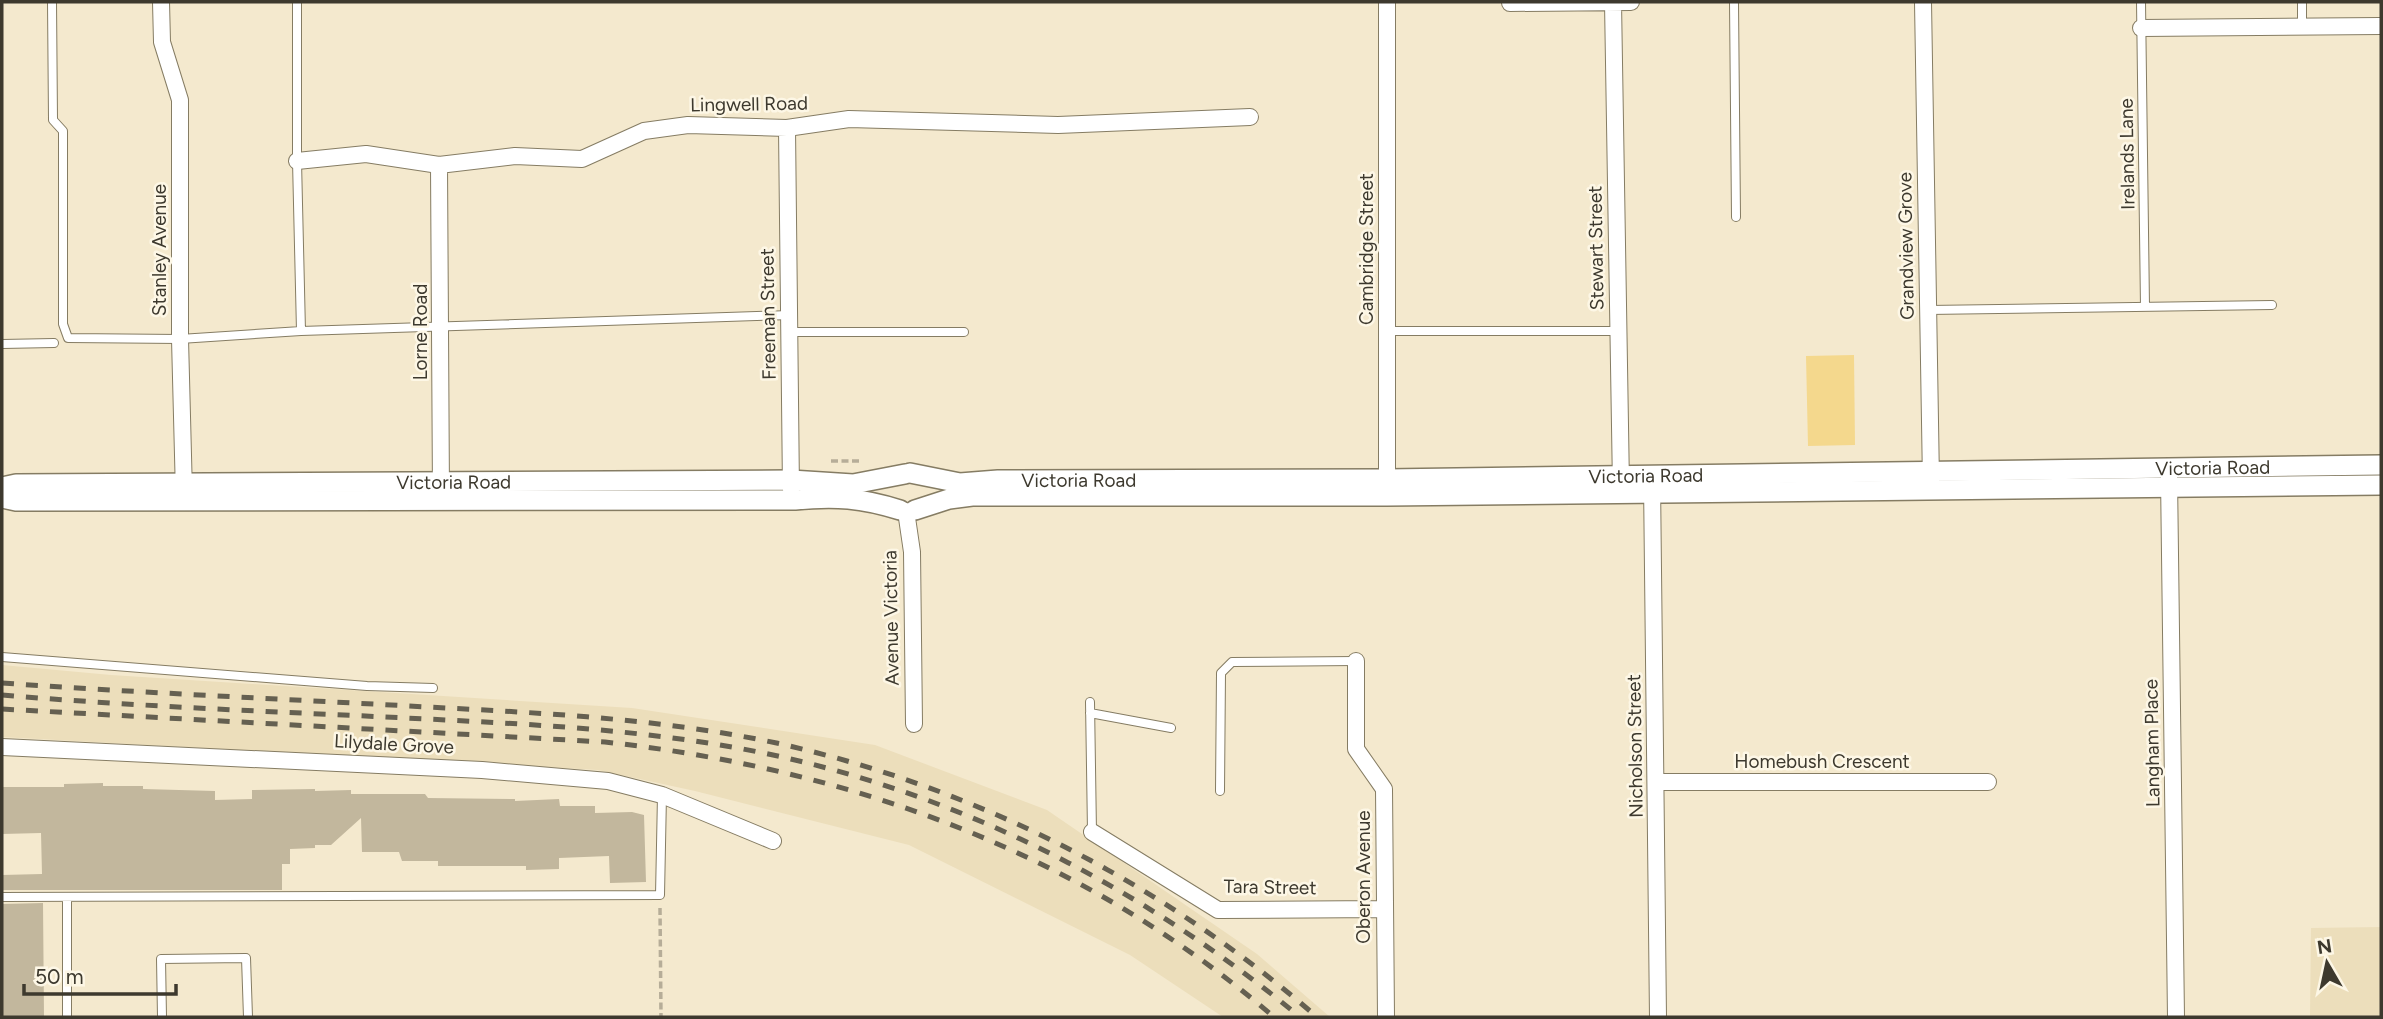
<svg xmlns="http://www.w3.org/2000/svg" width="2383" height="1019" font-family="Figtree,sans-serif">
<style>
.built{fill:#ecdebb}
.green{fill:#f4d88d}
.building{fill:#c2b79d}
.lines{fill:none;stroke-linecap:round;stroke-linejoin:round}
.service-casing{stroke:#857c63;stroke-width:10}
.minor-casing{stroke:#857c63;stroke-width:18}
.tertiary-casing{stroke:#857c63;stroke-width:22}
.path{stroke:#b6ad98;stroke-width:3.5;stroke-dasharray:7 3.5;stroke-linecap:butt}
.service{stroke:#fff;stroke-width:8}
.minor{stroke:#fff;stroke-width:16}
.tertiary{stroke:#fff;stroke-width:19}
.rail{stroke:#656051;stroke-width:5;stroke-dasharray:12 12;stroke-linecap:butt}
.labels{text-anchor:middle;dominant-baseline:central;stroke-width:5;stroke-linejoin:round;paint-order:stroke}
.street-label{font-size:19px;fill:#3d392e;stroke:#fdf7e6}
</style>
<rect width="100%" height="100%" fill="#f4e9ce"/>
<path class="built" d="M 2,665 L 111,675 L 632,708 L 875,745 L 1047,810 L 1257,954 L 1330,1017 L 1223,1017 L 1130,955 L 909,845 L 695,791 L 598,770 L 2,737 Z
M 2381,927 L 2381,1017 L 2310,1017 L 2311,928 Z"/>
<path class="green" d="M 1854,355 L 1855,445 L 1808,446 L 1806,356 Z"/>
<path class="building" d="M 103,783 L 103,786 L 143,786 L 143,789 L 215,791 L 215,800 L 252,799 L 252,790 L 315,789 L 315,791 L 351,790 L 351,794 L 425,794 L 428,798 L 515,799 L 515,801 L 559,799 L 560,806 L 595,806 L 595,813 L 632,812 L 644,815 L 646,882 L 610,883 L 609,856 L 559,858 L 559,869 L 526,870 L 526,866 L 438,866 L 438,861 L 402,861 L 399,852 L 362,852 L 361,818 L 331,845 L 315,845 L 315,848 L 290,849 L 290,864 L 282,864 L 282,890 L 2,890 L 2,875 L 42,874 L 41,833 L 2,834 L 2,787 L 64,787 L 64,784 Z
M 43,903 L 44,1017 L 2,1017 L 2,904 Z"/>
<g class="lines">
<defs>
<path id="service" d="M 52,2 L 53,120 L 63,131 L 63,324 L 68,338 L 180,339 L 301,331 L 789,315
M 297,2 L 297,161 L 301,331
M 1734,2 L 1736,217
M 2141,2 L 2145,307
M 2302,2 L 2302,26
M 1928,310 L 2272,305
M 1387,331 L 1618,331
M 790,332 L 964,332
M 2,344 L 54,343
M 2,657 L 367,686 L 433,688
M 1090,702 L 1092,832
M 1090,713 L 1171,728
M 1220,791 L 1221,673 L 1232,662 L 1356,661
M 2,897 L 660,895 L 662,795
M 67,897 L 67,1017
M 162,1017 L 161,959 L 246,958 L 248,1017"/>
<path id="minor" d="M 161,2 L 162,42 L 180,100 L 180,339 L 184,494
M 1613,2 L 1621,486
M 1923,2 L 1931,481
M 1510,3 L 1631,2
M 2141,28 L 2381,26
M 787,128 L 791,490
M 297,161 L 366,154 L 439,165 L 515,156 L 582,159 L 644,131 L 688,125 L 787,128 L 849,119 L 1058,125 L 1250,117
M 439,165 L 441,494
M 2169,477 L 2176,1017
M 1652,481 L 1658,1017
M 1387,489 L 1387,2
M 906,511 L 912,552 L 914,724
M 1356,661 L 1356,749 L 1384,789 L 1386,1017
M 2,747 L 482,770 L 608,781 L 662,795 L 773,841
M 1657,782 L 1988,782
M 1092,832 L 1218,910 L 1384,909"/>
<g id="tertiary">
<path id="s1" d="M 910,473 L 960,483 L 998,480 L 1387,479 L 2381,465"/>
<path id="s2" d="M 2,487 L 16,484 L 791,480 L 853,484 L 905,474"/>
<path d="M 2,498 L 16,501 L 795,500 C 835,496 862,498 900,510"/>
<path d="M 915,510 L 949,499 L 972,496 L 1387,496 L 2381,485"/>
</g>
</defs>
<use href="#service" class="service-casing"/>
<use href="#minor" class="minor-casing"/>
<use href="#tertiary" class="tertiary-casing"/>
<path class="path" d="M 831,461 L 859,461
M 660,908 L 661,1017"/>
<use href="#service" class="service"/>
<use href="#minor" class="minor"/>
<use href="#tertiary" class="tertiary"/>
<path class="rail" d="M 2,683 C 143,693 285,699 427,707 C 545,713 665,719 781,744 C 979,789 1164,884 1317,1017
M 2,695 C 143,707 286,712 427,719 C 546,725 666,731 782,757 C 973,800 1150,893 1300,1017
M 2,709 L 605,742 C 852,769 1084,854 1274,1017"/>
</g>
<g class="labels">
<g class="street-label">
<text transform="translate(749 104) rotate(-1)">Lingwell Road</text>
<text transform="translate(2127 154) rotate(-91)">Irelands Lane</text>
<text transform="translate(1906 246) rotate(-91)">Grandview Grove</text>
<text transform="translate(1596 248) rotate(-91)">Stewart Street</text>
<text transform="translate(1366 249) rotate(-90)">Cambridge Street</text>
<text transform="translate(159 250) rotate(-90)">Stanley Avenue</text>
<text transform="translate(768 314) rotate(-91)">Freeman Street</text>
<text transform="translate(420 332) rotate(-90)">Lorne Road</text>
<text stroke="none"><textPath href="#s1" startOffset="1304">Victoria Road</textPath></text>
<text stroke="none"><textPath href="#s1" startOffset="737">Victoria Road</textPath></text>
<text stroke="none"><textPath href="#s1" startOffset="170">Victoria Road</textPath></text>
<text stroke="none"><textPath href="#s2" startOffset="452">Victoria Road</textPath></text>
<text transform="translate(891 618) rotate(-91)">Avenue Victoria</text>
<text transform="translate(2152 743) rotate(-91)">Langham Place</text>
<text transform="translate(394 744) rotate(3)">Lilydale Grove</text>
<text transform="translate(1635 746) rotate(-91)">Nicholson Street</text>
<text x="1822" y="761">Homebush Crescent</text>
<text transform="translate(1363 877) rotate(-90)">Oberon Avenue</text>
<text transform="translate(1270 887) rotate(1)">Tara Street</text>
</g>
</g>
<rect width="2383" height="1019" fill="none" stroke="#3d392e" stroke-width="7"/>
<g transform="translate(2327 963) rotate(351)" stroke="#fdf7e6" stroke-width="5" paint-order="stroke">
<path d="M0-5L12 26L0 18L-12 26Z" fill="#3d392e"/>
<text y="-10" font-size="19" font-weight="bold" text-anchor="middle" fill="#3d392e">N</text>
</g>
<path d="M24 984v10h152v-10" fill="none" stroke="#3d392e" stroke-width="3.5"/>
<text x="35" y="984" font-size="21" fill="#3d392e" stroke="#fdf7e6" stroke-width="5" paint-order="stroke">50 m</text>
</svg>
